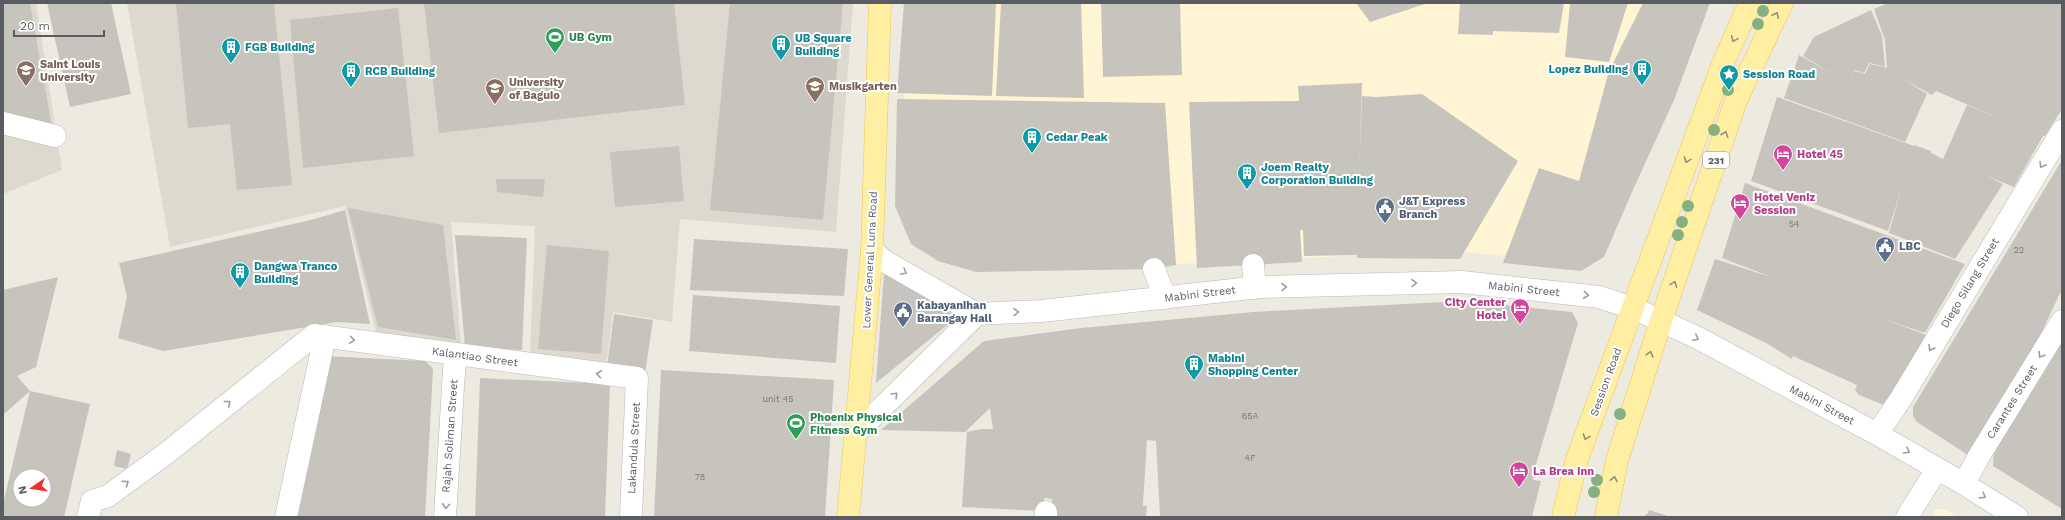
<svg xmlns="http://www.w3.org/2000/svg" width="2065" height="520" font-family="'Work Sans',sans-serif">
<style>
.commercial{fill:#fff4d3}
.education{fill:#ddd9cf}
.building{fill:#c7c4bd;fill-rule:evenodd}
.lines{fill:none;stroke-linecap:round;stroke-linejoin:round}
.minor-casing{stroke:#b6b9be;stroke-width:23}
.major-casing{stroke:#f6c550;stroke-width:23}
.minor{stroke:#fff;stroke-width:22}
.major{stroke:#ffefa3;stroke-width:22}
.tree{fill:#85b181}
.oneway{stroke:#939079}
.oneway2{stroke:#9b9ea1}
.labels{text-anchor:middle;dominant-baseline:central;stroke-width:4;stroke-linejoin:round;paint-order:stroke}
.number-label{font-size:9px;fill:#747779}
.shield{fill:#fff;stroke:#8b8e91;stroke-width:1}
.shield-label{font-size:10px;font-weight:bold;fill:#595d62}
.leisure-label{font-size:11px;font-weight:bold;fill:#27864d;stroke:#fff;text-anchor:start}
.culture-label{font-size:11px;font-weight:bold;fill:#0d838f;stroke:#fff;text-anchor:start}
.education-label{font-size:11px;font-weight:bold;fill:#785e54;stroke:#fff;text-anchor:start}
.hotel-label{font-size:11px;font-weight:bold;fill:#b23c85;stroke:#fff;text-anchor:start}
.service-label{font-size:11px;font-weight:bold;fill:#4e5e75;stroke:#fff;text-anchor:start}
.street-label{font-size:11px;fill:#595d62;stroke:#fff}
</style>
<rect width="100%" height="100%" fill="#edeae0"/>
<path class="commercial" d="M 914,3 L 1689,3 L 1595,264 L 1450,251 L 1051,270 L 904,101 Z
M 1936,509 L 1945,509 L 1957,517 L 1931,517 Z"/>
<path class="education" d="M 3,3 L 36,3 L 62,170 L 3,194 Z
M 127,3 L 853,3 L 836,232 L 680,219 L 672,322 L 613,312 L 606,367 L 530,358 L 535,226 L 451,222 L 461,347 L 376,332 L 345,206 L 170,247 Z"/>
<path class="building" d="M 3,3 L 30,3 L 52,128 L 3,115 Z
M 47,3 L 111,3 L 131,94 L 70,107 Z
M 176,3 L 274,3 L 292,185 L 237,190 L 230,124 L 188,128 Z
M 424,3 L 674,3 L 685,105 L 439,133 Z
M 730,3 L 843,3 L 823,220 L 710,210 Z
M 904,3 L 996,3 L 992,96 L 897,93 Z
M 1001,3 L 1081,3 L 1084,98 L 996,96 Z
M 1101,3 L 1180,3 L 1182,75 L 1103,77 Z
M 1356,3 L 1428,3 L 1370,22 Z
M 1460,3 L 1564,3 L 1559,33 L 1493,31 L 1493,35 L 1458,34 Z
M 1570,3 L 1628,3 L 1609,62 L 1565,57 Z
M 1643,3 L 1710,3 L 1674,100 L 1632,192 L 1604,257 L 1581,271 L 1503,263 L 1539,168 L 1579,181 L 1609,71 Z
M 1888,3 L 2062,3 L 2062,109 L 2045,136 L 2043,136 L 2014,187 L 1987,176 L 2003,184 L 1955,259 L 1889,233 L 1901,190 L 1888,231 L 1751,181 L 1777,97 L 1914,146 L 1914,145 L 1931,151 L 1931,153 L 1943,159 L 1967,105 L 2008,122 L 1936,91 L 1932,95 L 1903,79 L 1927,94 L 1905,142 L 1784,98 L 1799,55 L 1833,74 L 1803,56 L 1814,37 L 1871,10 L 1882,36 L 1885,67 L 1870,63 L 1871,60 L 1864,73 L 1855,70 L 1851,77 L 1855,71 L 1865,74 L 1870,64 L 1887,68 L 1885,40 L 1874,9 Z
M 398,8 L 414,156 L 303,168 L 290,20 Z
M 1362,83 L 1359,177 L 1362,96 L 1377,97 L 1422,94 L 1518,161 L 1460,259 L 1357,258 L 1357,255 L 1304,256 L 1303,230 L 1300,230 L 1302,262 L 1197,268 L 1189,102 L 1299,101 L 1298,86 Z
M 897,99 L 1165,103 L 1176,265 L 1154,269 L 976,272 L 938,261 L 911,244 L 895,206 Z
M 679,146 L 684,201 L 615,207 L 610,152 Z
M 2062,160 L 2062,289 L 2027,364 L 1968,455 L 1917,422 L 1913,416 L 1913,407 Z
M 496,179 L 545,179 L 543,197 L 497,192 Z
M 1745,183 L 1965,264 L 1925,333 L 1884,319 L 1929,336 L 1884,405 L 1859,395 L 1855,390 L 1857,385 L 1793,356 L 1792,359 L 1766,343 L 1697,310 L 1715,259 L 1774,278 L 1722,258 Z
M 348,208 L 443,225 L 456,340 L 378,327 Z
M 345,210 L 370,324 L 337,322 L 163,351 L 118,338 L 127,297 L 119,263 L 311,220 Z
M 455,235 L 527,238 L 522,350 L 465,347 Z
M 694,239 L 848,249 L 844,296 L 690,290 Z
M 547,245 L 609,251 L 601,354 L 538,349 Z
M 884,273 L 957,317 L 876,383 Z
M 58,277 L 36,367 L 17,376 L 30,391 L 90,404 L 64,517 L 3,517 L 3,504 L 30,391 L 3,415 L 3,290 ZM 20,476 L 44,476 L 44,500 L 20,500 Z
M 693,295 L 840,306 L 836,363 L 689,351 Z
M 1463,301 L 1572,312 L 1578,323 L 1534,471 L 1533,480 L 1541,481 L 1532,517 L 1160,517 L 1156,441 L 1147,440 L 1143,503 L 1143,506 L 1147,506 L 1146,517 L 1052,517 L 1052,499 L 1044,498 L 1044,511 L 962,507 L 967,432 L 981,429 L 993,429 L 990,408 L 965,432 L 881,430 L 984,341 L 1081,328 L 1253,312 Z
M 614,314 L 653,320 L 645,373 L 607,367 Z
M 2062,324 L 2062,509 L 1993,466 L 1994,444 Z
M 324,356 L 425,361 L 431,366 L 433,370 L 425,517 L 294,517 Z
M 661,370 L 834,380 L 825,517 L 654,517 Z
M 480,378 L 610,384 L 605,517 L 475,517 Z
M 117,450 L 131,454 L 127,469 L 114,466 Z
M 1649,510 L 1671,517 L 1643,517 L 1648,513 Z"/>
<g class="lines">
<defs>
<path id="minor" d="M 3,123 L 55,136
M 872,250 L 884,261 L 977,314 L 1042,311 L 1260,287 L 1462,282 L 1599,297 L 1633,308 L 1698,338 L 1877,434 L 1964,484 L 2017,517
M 1253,265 L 1255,288
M 1154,269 L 1165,298
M 857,432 L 977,314
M 1877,434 L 1900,400 L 2062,131
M 1964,484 L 1979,456 L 2062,321
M 88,517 L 92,501 L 108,496 L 168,452 L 314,335 L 637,378 L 631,517
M 286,517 L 325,336
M 445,517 L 455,355
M 1046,517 L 1046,512
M 1907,517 L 1937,469"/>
<path id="major" d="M 848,517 L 872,250 L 880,3
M 1563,517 L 1577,459 L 1724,61 L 1750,3
M 1606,517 L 1617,460 L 1661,321 L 1735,103 L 1782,3"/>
</defs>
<use href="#minor" class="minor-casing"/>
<use href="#major" class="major-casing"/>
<use href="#minor" class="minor"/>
<use href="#major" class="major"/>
</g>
<g class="tree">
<circle cx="1763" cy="11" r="6"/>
<circle cx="1758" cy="24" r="6"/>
<circle cx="1728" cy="90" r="6"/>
<circle cx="1714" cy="130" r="6"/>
<circle cx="1688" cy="206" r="6"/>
<circle cx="1682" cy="222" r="6"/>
<circle cx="1678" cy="235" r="6"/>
<circle cx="1620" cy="414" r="6"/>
<circle cx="1597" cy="480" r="6"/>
<circle cx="1594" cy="492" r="6"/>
</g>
<defs><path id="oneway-chevron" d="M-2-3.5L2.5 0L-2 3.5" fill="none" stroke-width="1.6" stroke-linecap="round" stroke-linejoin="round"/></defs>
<g class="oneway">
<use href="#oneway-chevron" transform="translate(1776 15) rotate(-65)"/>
<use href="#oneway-chevron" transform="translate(1734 39) rotate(114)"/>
<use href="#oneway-chevron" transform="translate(1725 134) rotate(-71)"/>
<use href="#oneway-chevron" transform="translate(1687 160) rotate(110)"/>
<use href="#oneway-chevron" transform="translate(1674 284) rotate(-70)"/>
<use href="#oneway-chevron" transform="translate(1650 354) rotate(-73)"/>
<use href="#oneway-chevron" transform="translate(1586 437) rotate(110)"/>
<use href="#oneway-chevron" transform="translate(1614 479) rotate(-79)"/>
</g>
<g class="oneway2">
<use href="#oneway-chevron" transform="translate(2042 165) rotate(121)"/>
<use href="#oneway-chevron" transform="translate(904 272) rotate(30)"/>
<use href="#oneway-chevron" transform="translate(1414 283) rotate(-1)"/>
<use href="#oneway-chevron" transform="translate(1284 287) rotate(-1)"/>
<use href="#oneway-chevron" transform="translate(1586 295) rotate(6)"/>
<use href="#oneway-chevron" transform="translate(1016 312) rotate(-2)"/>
<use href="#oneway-chevron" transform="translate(1696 338) rotate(26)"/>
<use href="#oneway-chevron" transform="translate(352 340) rotate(8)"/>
<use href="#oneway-chevron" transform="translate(1931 348) rotate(121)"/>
<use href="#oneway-chevron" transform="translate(2041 355) rotate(122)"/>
<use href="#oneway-chevron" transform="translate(599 374) rotate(-173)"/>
<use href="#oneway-chevron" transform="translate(895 395) rotate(-45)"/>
<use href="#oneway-chevron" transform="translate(228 403) rotate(-39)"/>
<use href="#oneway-chevron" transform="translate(1907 451) rotate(30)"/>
<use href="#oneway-chevron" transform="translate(126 483) rotate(-36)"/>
<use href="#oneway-chevron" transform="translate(1983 496) rotate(32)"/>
<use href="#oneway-chevron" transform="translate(446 506) rotate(94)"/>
</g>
<defs>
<symbol id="stadium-pin" viewBox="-11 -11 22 30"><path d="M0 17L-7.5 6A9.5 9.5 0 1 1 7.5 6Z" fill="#2e9e5b" stroke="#fff"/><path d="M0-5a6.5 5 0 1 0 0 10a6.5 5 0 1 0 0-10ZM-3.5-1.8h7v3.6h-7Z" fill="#fff"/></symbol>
<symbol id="building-pin" viewBox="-11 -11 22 30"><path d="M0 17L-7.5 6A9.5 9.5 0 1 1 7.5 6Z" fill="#0f9aa8" stroke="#fff"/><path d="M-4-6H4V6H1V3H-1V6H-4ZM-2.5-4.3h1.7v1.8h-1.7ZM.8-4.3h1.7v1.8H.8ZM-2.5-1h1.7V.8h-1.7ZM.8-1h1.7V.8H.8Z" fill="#fff"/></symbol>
<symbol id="university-pin" viewBox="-11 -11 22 30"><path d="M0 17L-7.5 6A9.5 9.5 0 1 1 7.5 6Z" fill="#8d6e63" stroke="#fff"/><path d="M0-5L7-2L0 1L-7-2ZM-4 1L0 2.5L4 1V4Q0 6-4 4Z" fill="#fff"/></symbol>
<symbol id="sight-pin" viewBox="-11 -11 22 30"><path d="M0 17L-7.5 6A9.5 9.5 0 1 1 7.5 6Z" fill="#0f9aa8" stroke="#fff"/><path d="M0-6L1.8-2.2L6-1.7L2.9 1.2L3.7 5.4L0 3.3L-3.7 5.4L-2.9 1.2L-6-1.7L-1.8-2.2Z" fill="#fff"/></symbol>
<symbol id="school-pin" viewBox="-11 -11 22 30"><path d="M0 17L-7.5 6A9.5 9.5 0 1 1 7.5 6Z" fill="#8d6e63" stroke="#fff"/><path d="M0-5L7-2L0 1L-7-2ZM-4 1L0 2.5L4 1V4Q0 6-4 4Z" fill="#fff"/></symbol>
<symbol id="hotel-pin" viewBox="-11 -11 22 30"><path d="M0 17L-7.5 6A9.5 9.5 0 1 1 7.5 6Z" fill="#d1479c" stroke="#fff"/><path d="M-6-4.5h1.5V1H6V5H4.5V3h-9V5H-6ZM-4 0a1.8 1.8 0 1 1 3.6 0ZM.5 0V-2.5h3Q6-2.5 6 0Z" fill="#fff"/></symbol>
<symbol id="civic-pin" viewBox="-11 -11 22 30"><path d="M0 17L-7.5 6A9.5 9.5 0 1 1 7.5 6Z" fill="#5c6f8a" stroke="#fff"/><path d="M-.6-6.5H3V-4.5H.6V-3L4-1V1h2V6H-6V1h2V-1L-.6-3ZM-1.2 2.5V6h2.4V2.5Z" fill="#fff"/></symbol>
</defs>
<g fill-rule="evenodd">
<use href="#stadium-pin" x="544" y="26" width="22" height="30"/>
<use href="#building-pin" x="770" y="33" width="22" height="30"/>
<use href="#building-pin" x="220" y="36" width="22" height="30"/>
<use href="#building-pin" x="1631" y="58" width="22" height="30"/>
<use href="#university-pin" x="15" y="59" width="22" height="30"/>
<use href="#building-pin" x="340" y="60" width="22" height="30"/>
<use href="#sight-pin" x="1718" y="63" width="22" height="30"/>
<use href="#school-pin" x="804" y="75" width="22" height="30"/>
<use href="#university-pin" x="484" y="77" width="22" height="30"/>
<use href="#building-pin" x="1021" y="126" width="22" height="30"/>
<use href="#hotel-pin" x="1772" y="143" width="22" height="30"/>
<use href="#building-pin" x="1236" y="162" width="22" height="30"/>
<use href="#hotel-pin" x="1729" y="192" width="22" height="30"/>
<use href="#civic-pin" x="1374" y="196" width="22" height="30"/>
<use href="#civic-pin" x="1874" y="235" width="22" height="30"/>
<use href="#building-pin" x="229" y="261" width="22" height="30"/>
<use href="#hotel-pin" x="1509" y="297" width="22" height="30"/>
<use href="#civic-pin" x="892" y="300" width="22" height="30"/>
<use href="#building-pin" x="1183" y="353" width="22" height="30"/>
<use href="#stadium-pin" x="785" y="412" width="22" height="30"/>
<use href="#hotel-pin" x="1508" y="460" width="22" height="30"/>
</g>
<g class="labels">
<g class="number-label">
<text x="1794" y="224">54</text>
<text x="2019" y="250">22</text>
<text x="778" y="399">unit 45</text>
<text x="1250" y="416">65A</text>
<text x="1250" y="458">4F</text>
<text x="700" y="477">78</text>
</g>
<rect class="shield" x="1703" y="152" width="26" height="16" rx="3"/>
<g class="shield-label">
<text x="1716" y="160">231</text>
</g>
<g class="leisure-label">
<text x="569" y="37">UB Gym</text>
<text x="810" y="417">Phoenix Physical<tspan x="810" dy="13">Fitness Gym</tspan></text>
</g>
<g class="culture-label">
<text x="795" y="38">UB Square<tspan x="795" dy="13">Building</tspan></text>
<text x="245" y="47">FGB Building</text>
<text x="1628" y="69" text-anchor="end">Lopez Building</text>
<text x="365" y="71">RCB Building</text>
<text x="1743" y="74">Session Road</text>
<text x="1046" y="137">Cedar Peak</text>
<text x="1261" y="167">Joem Realty<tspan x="1261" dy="13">Corporation Building</tspan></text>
<text x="254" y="266">Dangwa Tranco<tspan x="254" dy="13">Building</tspan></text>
<text x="1208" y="358">Mabini<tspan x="1208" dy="13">Shopping Center</tspan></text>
</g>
<g class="education-label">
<text x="40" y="64">Saint Louis<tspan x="40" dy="13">University</tspan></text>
<text x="509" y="82">University<tspan x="509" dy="13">of Baguio</tspan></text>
<text x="829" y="86">Musikgarten</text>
</g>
<g class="hotel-label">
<text x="1797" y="154">Hotel 45</text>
<text x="1754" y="197">Hotel Veniz<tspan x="1754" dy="13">Session</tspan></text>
<text x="1506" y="302" text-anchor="end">City Center<tspan x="1506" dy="13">Hotel</tspan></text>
<text x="1533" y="471">La Brea Inn</text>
</g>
<g class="service-label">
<text x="1399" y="201">J&amp;T Express<tspan x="1399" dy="13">Branch</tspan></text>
<text x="1899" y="246">LBC</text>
<text x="917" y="305">Kabayanihan<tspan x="917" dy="13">Barangay Hall</tspan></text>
</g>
<g class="street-label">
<text transform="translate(870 260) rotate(-87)">Lower General Luna Road</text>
<text transform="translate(1970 283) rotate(-59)">Diego Silang Street</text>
<text transform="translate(1524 289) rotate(6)">Mabini Street</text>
<text transform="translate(1200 294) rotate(-7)">Mabini Street</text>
<text transform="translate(475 357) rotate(8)">Kalantiao Street</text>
<text transform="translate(1606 382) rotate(-70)">Session Road</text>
<text transform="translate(2012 402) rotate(-58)">Carantes Street</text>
<text transform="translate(1822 405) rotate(28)">Mabini Street</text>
<text transform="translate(450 436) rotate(-86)">Rajah Soliman Street</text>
<text transform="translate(634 448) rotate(-87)">Lakandula Street</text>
</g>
</g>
<rect width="2065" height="520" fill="none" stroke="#595d62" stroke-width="8"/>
<g transform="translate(32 488) rotate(257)"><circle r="19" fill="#ffffff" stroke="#bdbec0"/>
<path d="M0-3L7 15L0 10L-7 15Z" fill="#ef3124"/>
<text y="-6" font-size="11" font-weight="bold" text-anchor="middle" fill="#595d62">N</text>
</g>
<path d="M14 30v6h90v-6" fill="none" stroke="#595d62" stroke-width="2"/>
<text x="20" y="30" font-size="12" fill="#595d62" stroke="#ffffff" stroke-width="3" paint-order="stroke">20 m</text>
</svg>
